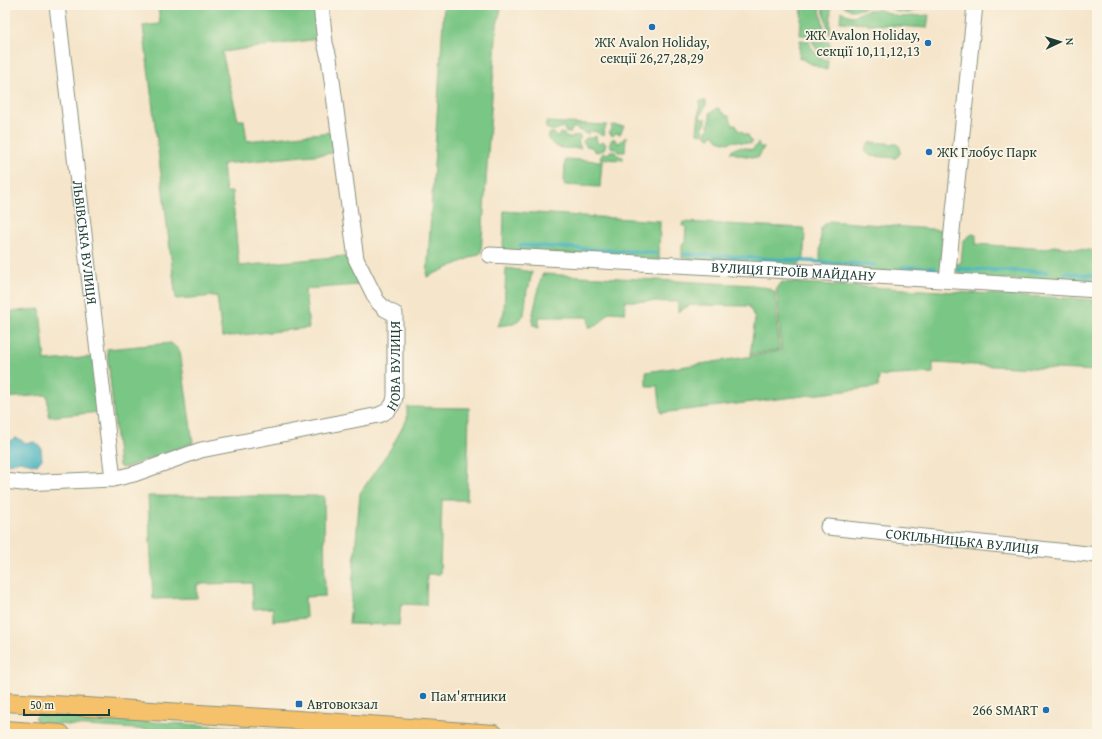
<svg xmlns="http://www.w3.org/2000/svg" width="1102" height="739" font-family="'Gentium Book Plus',serif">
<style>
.green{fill:#7ac685;stroke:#4c825c}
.water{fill:#44b2c0;stroke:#32787a}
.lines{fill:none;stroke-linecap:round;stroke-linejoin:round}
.stream{stroke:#44b2c0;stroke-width:3.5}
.minor-casing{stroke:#8a917f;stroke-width:17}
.major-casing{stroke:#8a917f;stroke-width:20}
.minor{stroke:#fff;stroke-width:15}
.major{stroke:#f5c16b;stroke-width:18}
.poi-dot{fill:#1f6fb2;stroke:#fcf5e5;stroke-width:1.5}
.labels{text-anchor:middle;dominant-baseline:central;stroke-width:3.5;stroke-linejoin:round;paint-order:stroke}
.poi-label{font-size:14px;fill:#1f3d34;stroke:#fcf5e5;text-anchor:start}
.street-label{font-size:14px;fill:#1f3d34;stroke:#fcf5e5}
</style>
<rect width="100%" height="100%" fill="#fcf5e5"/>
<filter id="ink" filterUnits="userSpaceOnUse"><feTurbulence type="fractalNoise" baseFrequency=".025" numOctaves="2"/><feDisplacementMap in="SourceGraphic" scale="8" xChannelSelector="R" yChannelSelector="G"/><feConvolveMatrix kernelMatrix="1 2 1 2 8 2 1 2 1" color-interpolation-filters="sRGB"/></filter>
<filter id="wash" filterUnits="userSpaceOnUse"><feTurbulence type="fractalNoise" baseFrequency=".012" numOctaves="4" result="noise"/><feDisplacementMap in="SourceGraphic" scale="16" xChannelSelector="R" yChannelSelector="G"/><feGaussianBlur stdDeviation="0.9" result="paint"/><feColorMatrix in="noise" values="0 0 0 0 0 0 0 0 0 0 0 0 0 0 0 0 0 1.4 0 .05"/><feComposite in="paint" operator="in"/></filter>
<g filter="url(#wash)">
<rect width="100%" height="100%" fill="#f5e5ca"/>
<path class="green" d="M 158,5 L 315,5 L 318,39 L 222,52 L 238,120 L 244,120 L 247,141 L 331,132 L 334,153 L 223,164 L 226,192 L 232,192 L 239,266 L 345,256 L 359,285 L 305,289 L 309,328 L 222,337 L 217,296 L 176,299 L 143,26 L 160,24 Z
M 444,5 L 502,5 L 497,25 L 481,253 L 427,277 Z
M 802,5 L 819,5 L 826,37 L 800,35 Z
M 842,5 L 928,5 L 928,6 L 908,13 L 898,12 L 886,6 L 879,5 L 867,6 L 862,9 L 851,10 Z
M 822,6 L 831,7 L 830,36 Z
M 878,9 L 899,17 L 929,15 L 927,28 L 840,22 L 841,11 C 855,20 855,14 868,10 C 871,10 874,10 878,9 Z
M 800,40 L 809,41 C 812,50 818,58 828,60 L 827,70 C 817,68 809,62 799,58 Z
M 812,41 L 830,42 L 829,57 L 819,53 Z
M 700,101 L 706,101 L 706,105 L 700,116 L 701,119 L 706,119 L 706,123 L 702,128 L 704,131 L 702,134 L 697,133 Z
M 716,108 L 720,109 L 721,112 L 724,113 L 725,115 L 729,116 L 733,125 L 736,125 L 739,131 L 742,131 L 744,134 L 748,135 L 752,142 L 751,144 L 734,141 L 728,143 L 718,140 L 714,135 L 712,134 L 710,138 L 707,137 L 705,134 L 709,128 L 708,125 L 710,122 L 710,112 L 713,111 Z
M 546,122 L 607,125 L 604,130 L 605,134 L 602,136 L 597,132 L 589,131 L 588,134 L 584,133 L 582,131 L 579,131 L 577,128 L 572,128 L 571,132 L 566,133 L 564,128 L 561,127 C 556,131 551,131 546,128 Z
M 611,125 L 624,126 L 620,134 L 616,133 L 613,136 L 609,133 L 612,129 Z
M 550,133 L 554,133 L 556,136 L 559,137 L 560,133 L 564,134 L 564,136 L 569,138 L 579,135 L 581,137 L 578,141 L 581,148 C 568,148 555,151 548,138 Z
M 596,136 L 597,142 L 598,144 L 604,142 L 606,144 L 604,150 L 596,152 L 591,147 L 586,146 L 583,141 L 586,138 L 592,138 Z
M 626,137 L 625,152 L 618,152 L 615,148 L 612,148 L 609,145 L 612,139 L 615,139 L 617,142 L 619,143 Z
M 872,142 L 897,144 C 902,148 902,155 895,158 L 871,156 L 865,151 C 866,146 867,144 872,142 Z
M 758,143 L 760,147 L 764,147 L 758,158 L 740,155 L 730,152 C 738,145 743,147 752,150 Z
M 610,151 L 614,151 L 617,155 L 623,157 L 623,160 L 601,159 L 600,158 L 603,153 L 608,154 Z
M 565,159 L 602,161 L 600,187 L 564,185 Z
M 504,211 L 660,221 L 659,260 L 503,250 Z
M 829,221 L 944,230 L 946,233 L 943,266 L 940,272 L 934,274 L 828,268 L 823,264 L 820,258 L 821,229 L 824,225 Z
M 683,222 L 804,228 L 805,229 L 804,258 L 801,263 L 794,268 L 682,258 L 682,244 L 685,243 L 686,226 L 682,226 Z
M 972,234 L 976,235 L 976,244 L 1047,249 L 1053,246 L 1097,251 L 1097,284 L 964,277 L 956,271 L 956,264 L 961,263 L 963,241 Z
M 506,268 L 532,272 L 529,287 L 527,289 L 524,315 L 514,324 L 498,326 L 504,312 Z
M 542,274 L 753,285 L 768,288 L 775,292 L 779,349 L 750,355 L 755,319 L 749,306 L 690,305 L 678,312 L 678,302 L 625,301 L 625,313 L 609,312 C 604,319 598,327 589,327 L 588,317 L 539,317 L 539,327 L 533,325 L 532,318 Z
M 782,282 L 1097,300 L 1097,371 L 933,363 L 933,373 L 879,376 L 878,387 L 661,413 L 658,386 L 646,386 L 646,372 L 754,356 L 781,350 L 777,292 L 776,290 Z
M 40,309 L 45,361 L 93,357 L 100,412 L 49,417 L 47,395 L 5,398 L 5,312 Z
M 171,343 L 180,351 L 193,443 L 127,467 L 121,468 L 119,466 L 107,349 Z
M 407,407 L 469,408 L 467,500 L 442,500 L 440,574 L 427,574 L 426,605 L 401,604 L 399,625 L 349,624 L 360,493 L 391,448 L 407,419 Z
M 148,496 L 324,496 L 325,596 L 305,597 L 306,618 L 273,621 L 273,608 L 253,609 L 252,583 L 197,584 L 197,598 L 153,599 Z
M 38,715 L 333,733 L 333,734 L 219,734 L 37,723 L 35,718 Z"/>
<path class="water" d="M 15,438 L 19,439 L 26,443 L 35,442 L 41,447 L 42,459 L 37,465 L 20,461 L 9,464 L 5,461 L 5,440 L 8,442 Z"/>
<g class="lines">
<path class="stream" d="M 520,245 L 657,253
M 685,254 L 874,265
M 902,267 L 935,268
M 958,269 L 1047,272
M 1065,273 L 1097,276"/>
</g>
</g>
<g filter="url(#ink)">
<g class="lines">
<defs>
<g id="minor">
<path id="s1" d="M 57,5 L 113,479"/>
<path id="s2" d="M 490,255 L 844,274 L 1097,290"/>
<path d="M 947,280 L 975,5"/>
<path id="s3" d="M 5,481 L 22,483 L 113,479 L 134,474 L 201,450 L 379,415 C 389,411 394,406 395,396 L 395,314 L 385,309 L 377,301 L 356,259 L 329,58 L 325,43 L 321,5"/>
<path id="s4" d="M 828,527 L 1097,555"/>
</g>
<path id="major" d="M 5,702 L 298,720 L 494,734
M 5,730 L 61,734"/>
</defs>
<use href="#minor" class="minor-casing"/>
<use href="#major" class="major-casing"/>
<use href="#minor" class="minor"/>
<use href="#major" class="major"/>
</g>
</g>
<g class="poi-dot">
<circle cx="652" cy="27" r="4"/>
<circle cx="928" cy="43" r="4"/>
<circle cx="929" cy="152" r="4"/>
<circle cx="423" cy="696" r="4"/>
<rect x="295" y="700" width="8" height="8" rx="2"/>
<circle cx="1046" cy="710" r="4"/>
</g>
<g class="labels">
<g class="poi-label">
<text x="920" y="35" text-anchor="end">ЖК Avalon Holiday,<tspan x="920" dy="16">секції 10,11,12,13</tspan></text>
<text x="652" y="42" text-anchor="middle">ЖК Avalon Holiday,<tspan x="652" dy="16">секції 26,27,28,29</tspan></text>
<text x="937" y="152">ЖК Глобус Парк</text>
<text x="431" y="696">Пам'ятники</text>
<text x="307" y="704">Автовокзал</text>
<text x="1038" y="710" text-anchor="end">266 SMART</text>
</g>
<g class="street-label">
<text stroke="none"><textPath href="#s1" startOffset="239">ЛЬВІВСЬКА ВУЛИЦЯ</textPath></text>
<text stroke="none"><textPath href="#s2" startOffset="304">ВУЛИЦЯ ГЕРОЇВ МАЙДАНУ</textPath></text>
<text stroke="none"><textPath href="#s3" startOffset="439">НОВА ВУЛИЦЯ</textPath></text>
<text stroke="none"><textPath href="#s4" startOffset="135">СОКІЛЬНИЦЬКА ВУЛИЦЯ</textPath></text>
</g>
</g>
<rect width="1102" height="739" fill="none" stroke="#fcf5e5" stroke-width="20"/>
<g transform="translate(1060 42) rotate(86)" stroke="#fcf5e5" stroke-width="3" paint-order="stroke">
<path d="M0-3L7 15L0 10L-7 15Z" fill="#1f3d34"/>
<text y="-6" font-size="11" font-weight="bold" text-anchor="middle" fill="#1f3d34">N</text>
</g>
<path d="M24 709v6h85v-6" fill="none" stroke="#1f3d34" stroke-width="2"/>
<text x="30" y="709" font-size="12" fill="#1f3d34" stroke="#fcf5e5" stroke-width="3" paint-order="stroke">50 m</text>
</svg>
